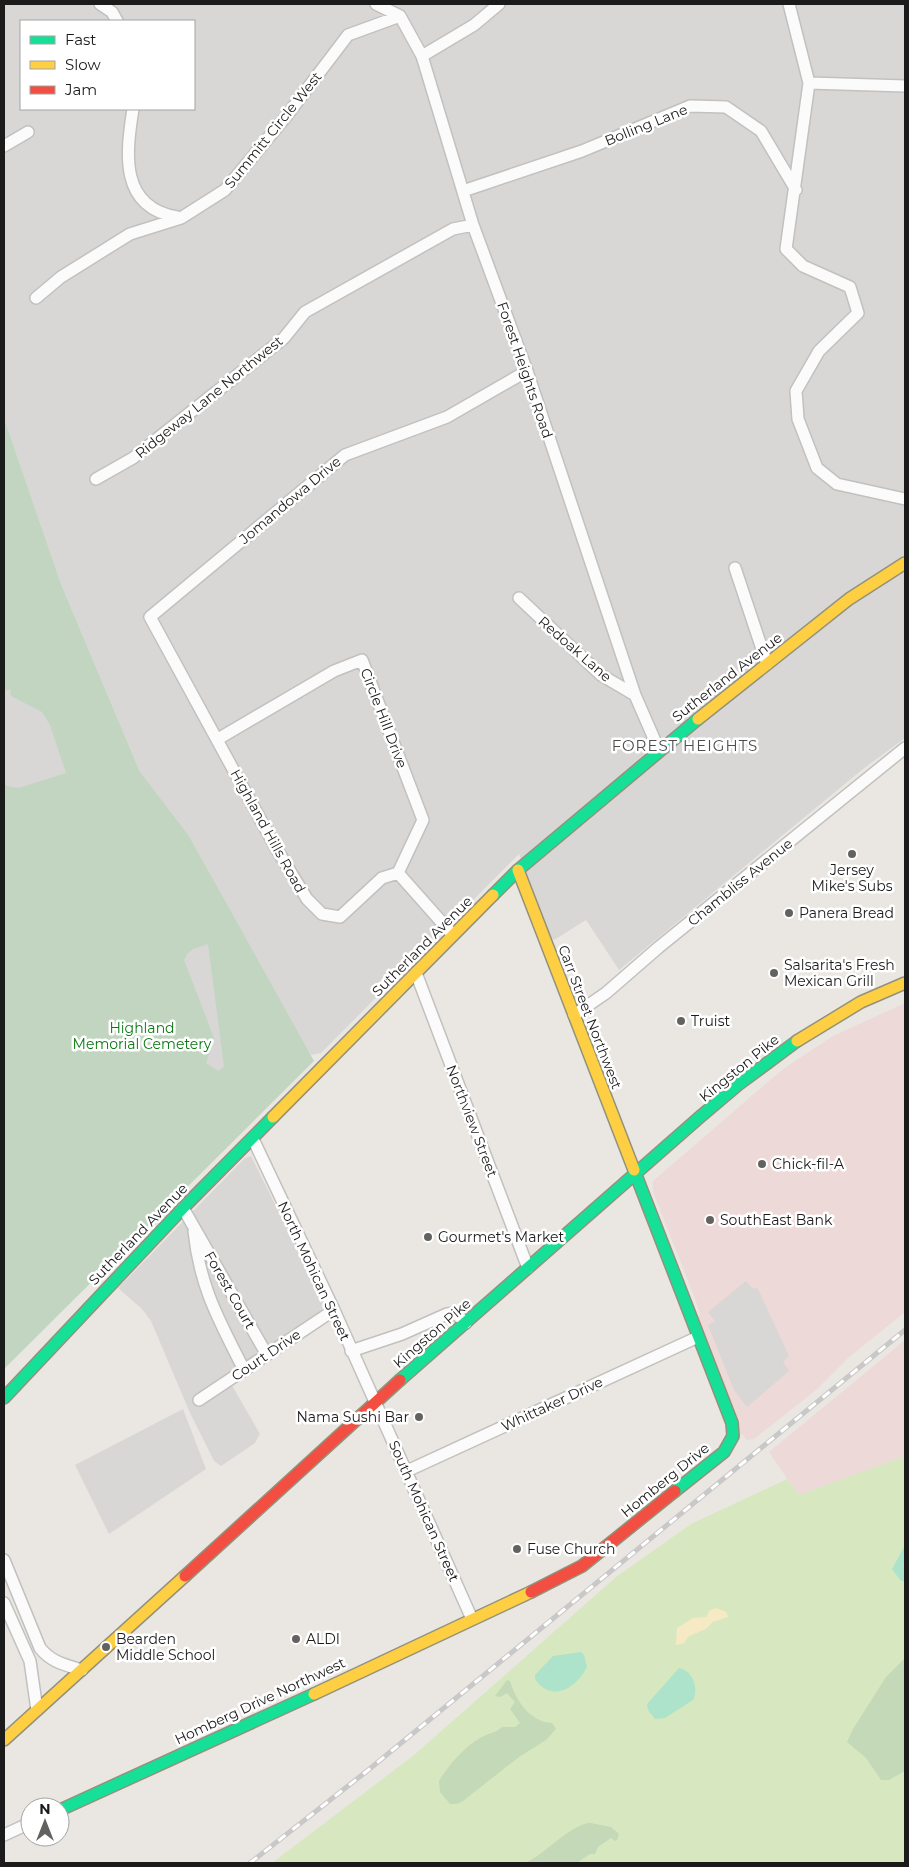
<svg xmlns="http://www.w3.org/2000/svg" width="909" height="1867" font-family="Montserrat,sans-serif">
<style>
.residential{fill:#d9d7d5;fill-rule:evenodd}
.commercial{fill:#edd9d7}
.grass{fill:#d7e8c0}
.forest{fill:#c4d9b7}
.sand{fill:#f6eac5}
.cemetery{fill:#c1d5c1}
.pitch{fill:#ade3ca}
.parking{fill:#d8d7d5}
.lines{fill:none;stroke-linecap:round;stroke-linejoin:round}
.street-casing{stroke:#c2c1bf;stroke-width:14}
.fast-casing{stroke:#92927c;stroke-width:14}
.slow-casing{stroke:#92927c;stroke-width:14}
.jam-casing{stroke:#92927c;stroke-width:14}
.street{stroke:#fcfbfb;stroke-width:11}
.fast{stroke:#16e098;stroke-width:11}
.slow{stroke:#ffcf43;stroke-width:11}
.jam{stroke:#f24e42;stroke-width:11}
.rail-casing{stroke:#c9c8c8;stroke-width:5}
.rail{stroke:#fff;stroke-width:3;stroke-dasharray:9;stroke-linecap:butt}
.poi-dot{fill:#636261;stroke:#fff;stroke-width:2}
.labels{text-anchor:middle;dominant-baseline:central;stroke-width:5;stroke-linejoin:round;paint-order:stroke}
.street-label{font-size:14px;fill:#1b1b1b;stroke:#fff}
.poi-label{font-size:14px;fill:#1b1b1b;stroke:#fff;text-anchor:start}
.park-label{font-size:14px;fill:#097910;stroke:#fff}
.neighbourhood-label{font-size:15px;letter-spacing:1px;fill:#4e4e4e;stroke:#fff}
</style>
<rect width="100%" height="100%" fill="#eae7e3"/>
<path class="residential" d="M 4,4 L 905,4 L 905,738 L 863,769 L 619,970 L 586,920 L 554,940 L 550,937 L 519,854 L 321,1053 L 311,1055 L 248,954 L 208,870 L 189,836 L 159,803 L 140,772 L 61,584 L 4,418 ZM 21,21 L 194,21 L 194,109 L 21,109 Z
M 251,1156 L 323,1301 L 322,1311 L 309,1322 L 226,1375 L 260,1434 L 255,1443 L 221,1466 L 214,1461 L 190,1413 L 151,1321 L 142,1309 L 118,1288 L 245,1158 Z"/>
<path class="commercial" d="M 905,1003 L 905,1312 L 848,1358 L 816,1390 L 754,1439 L 747,1440 L 743,1435 L 739,1434 L 698,1317 L 700,1315 L 696,1301 L 653,1192 L 653,1181 L 783,1069 L 833,1036 Z
M 905,1340 L 905,1456 L 799,1496 L 769,1452 Z"/>
<path class="grass" d="M 905,1456 L 905,1863 L 272,1863 L 414,1755 L 616,1577 L 691,1524 L 787,1479 L 799,1495 Z"/>
<path class="forest" d="M 905,1658 L 905,1771 L 889,1780 L 881,1780 L 866,1758 L 847,1742 L 853,1729 L 886,1677 Z
M 507,1680 L 510,1681 C 516,1701 530,1722 552,1723 L 556,1729 L 546,1740 L 519,1757 L 463,1801 L 457,1804 L 450,1804 L 440,1792 L 439,1781 C 449,1764 467,1744 484,1736 C 492,1732 495,1733 502,1727 L 515,1727 L 520,1723 L 510,1709 L 515,1702 L 507,1693 L 500,1697 L 495,1696 Z
M 591,1823 L 611,1827 L 619,1834 L 617,1840 L 615,1841 L 611,1838 L 598,1847 L 595,1854 L 590,1854 L 577,1863 L 525,1863 C 544,1855 573,1822 591,1823 Z"/>
<path class="sand" d="M 716,1608 L 726,1612 L 728,1617 L 713,1622 L 706,1629 L 689,1636 L 684,1643 L 676,1645 L 677,1628 L 693,1618 L 706,1617 L 710,1610 Z"/>
<path class="cemetery" d="M 4,418 L 61,584 L 140,772 L 189,836 L 314,1061 L 4,1369 Z"/>
<path class="pitch" d="M 905,1545 L 905,1582 L 900,1580 L 892,1569 Z
M 581,1652 L 584,1655 L 587,1667 C 576,1689 551,1703 535,1679 L 535,1675 L 553,1656 Z
M 679,1668 C 693,1670 699,1689 693,1700 L 665,1718 L 655,1719 L 648,1710 L 647,1704 Z"/>
<path class="parking" d="M 10,689 L 11,696 L 42,712 L 50,725 L 66,773 L 19,788 L 6,786 L 4,782 L 4,691 Z
M 208,944 L 224,1067 L 218,1071 L 206,1063 L 214,1038 L 184,960 L 187,954 L 193,949 Z
M 746,1281 L 753,1289 L 757,1287 L 789,1356 L 783,1362 L 789,1371 L 747,1407 L 734,1390 L 708,1325 L 715,1321 L 708,1312 Z
M 183,1409 L 206,1469 L 109,1534 L 75,1465 Z"/>
<g class="lines">
<defs>
<path id="street" d="M 100,4 L 112,12 L 117,21
M 376,4 L 400,16 L 422,56 L 473,225 L 527,371 L 635,695 L 659,750
M 789,4 L 809,83 L 786,249 L 803,266 L 850,287 L 858,313 L 819,351 L 796,391 L 798,419 L 817,468 L 837,484 L 905,499
M 422,56 L 474,25 L 499,4
M 809,83 L 905,86
M 133,109 C 126,153 119,207 177,217
M 4,146 L 28,132
M 463,191 L 582,151 L 690,106 L 726,107 L 761,131 L 796,190
M 36,298 L 61,277 L 130,234 L 181,218 L 225,190 L 288,114 L 348,35 L 400,16
M 96,479 L 133,458 L 284,338 L 305,312 L 453,229 L 473,225
M 735,568 L 767,664
M 519,598 L 601,675 L 635,695
M 218,739 L 334,671 L 362,660 L 423,820 L 398,873
M 398,873 L 382,878 L 340,917 L 322,914 L 307,899 L 276,848 L 150,617 L 345,455 L 447,417 L 527,371
M 398,873 L 453,935
M 416,973 L 528,1268
M 574,1015 L 606,993 L 659,947 L 905,748
M 253,1139 L 334,1310 L 472,1619
M 183,1208 L 267,1355
M 194,1231 C 200,1288 219,1320 244,1370
M 351,1351 L 402,1334 L 447,1314 L 455,1313 L 466,1323
M 199,1400 L 334,1310
M 407,1471 L 698,1337
M 4,1560 L 40,1648 C 51,1662 65,1665 82,1670
M 4,1603 L 30,1661 L 37,1710
M 4,1835 L 30,1823"/>
<path id="fast" d="M 493,895 L 518,870 L 698,719
M 634,1170 L 732,1423 L 733,1436 L 724,1452 L 675,1491
M 400,1380 L 701,1116 L 739,1084 L 797,1041
M 4,1398 L 183,1208 L 273,1117
M 60,1810 L 314,1694"/>
<path id="slow" d="M 698,719 L 849,599 L 905,563
M 518,870 L 634,1170
M 797,1041 L 861,1002 L 905,983
M 273,1117 L 493,895
M 314,1694 L 531,1592
M 4,1740 L 185,1576"/>
<path id="jam" d="M 185,1576 L 400,1380
M 531,1592 L 582,1566 L 675,1491"/>
</defs>
<use href="#street" class="street-casing"/>
<use href="#fast" class="fast-casing"/>
<use href="#slow" class="slow-casing"/>
<use href="#jam" class="jam-casing"/>
<use href="#street" class="street"/>
<use href="#fast" class="fast"/>
<use href="#slow" class="slow"/>
<use href="#jam" class="jam"/>
<defs>
<path id="rail" d="M 250,1863 L 367,1771 L 905,1330"/>
</defs>
<use href="#rail" class="rail-casing"/>
<use href="#rail" class="rail"/>
</g>
<g class="poi-dot">
<circle cx="852" cy="854" r="5"/>
<circle cx="789" cy="913" r="5"/>
<circle cx="774" cy="973" r="5"/>
<circle cx="681" cy="1021" r="5"/>
<circle cx="762" cy="1164" r="5"/>
<circle cx="710" cy="1220" r="5"/>
<circle cx="428" cy="1237" r="5"/>
<circle cx="419" cy="1417" r="5"/>
<circle cx="517" cy="1549" r="5"/>
<circle cx="296" cy="1639" r="5"/>
<circle cx="106" cy="1647" r="5"/>
</g>
<g class="labels">
<g class="street-label">
<text transform="translate(646 125) rotate(-22)">Bolling Lane</text>
<text transform="translate(273 130) rotate(-51)">Summitt Circle West</text>
<text transform="translate(525 370) rotate(71)">Forest Heights Road</text>
<text transform="translate(209 397) rotate(-39)">Ridgeway Lane Northwest</text>
<text transform="translate(290 500) rotate(-40)">Jomandowa Drive</text>
<text transform="translate(575 649) rotate(41)">Redoak Lane</text>
<text transform="translate(727 677) rotate(-38)">Sutherland Avenue</text>
<text transform="translate(384 718) rotate(69)">Circle Hill Drive</text>
<text transform="translate(268 831) rotate(61)">Highland Hills Road</text>
<text transform="translate(740 882) rotate(-39)">Chambliss Avenue</text>
<text transform="translate(422 946) rotate(-45)">Sutherland Avenue</text>
<text transform="translate(590 1017) rotate(69)">Carr Street Northwest</text>
<text transform="translate(739 1068) rotate(-39)">Kingston Pike</text>
<text transform="translate(472 1121) rotate(69)">Northview Street</text>
<text transform="translate(138 1234) rotate(-46)">Sutherland Avenue</text>
<text transform="translate(314 1271) rotate(65)">North Mohican Street</text>
<text transform="translate(230 1290) rotate(60)">Forest Court</text>
<text transform="translate(432 1333) rotate(-41)">Kingston Pike</text>
<text transform="translate(266 1355) rotate(-34)">Court Drive</text>
<text transform="translate(552 1404) rotate(-25)">Whittaker Drive</text>
<text transform="translate(665 1480) rotate(-39)">Homberg Drive</text>
<text transform="translate(424 1511) rotate(66)">South Mohican Street</text>
<text transform="translate(260 1701) rotate(-25)">Homberg Drive Northwest</text>
</g>
<g class="poi-label">
<text x="852" y="870" text-anchor="middle">Jersey<tspan x="852" dy="16">Mike's Subs</tspan></text>
<text x="799" y="913">Panera Bread</text>
<text x="784" y="965">Salsarita's Fresh<tspan x="784" dy="16">Mexican Grill</tspan></text>
<text x="691" y="1021">Truist</text>
<text x="772" y="1164">Chick-fil-A</text>
<text x="720" y="1220">SouthEast Bank</text>
<text x="438" y="1237">Gourmet's Market</text>
<text x="409" y="1417" text-anchor="end">Nama Sushi Bar</text>
<text x="527" y="1549">Fuse Church</text>
<text x="116" y="1639">Bearden<tspan x="116" dy="16">Middle School</tspan></text>
<text x="306" y="1639">ALDI</text>
</g>
<g class="park-label">
<text x="142" y="1028">Highland<tspan x="142" dy="16">Memorial Cemetery</tspan></text>
</g>
<g class="neighbourhood-label">
<text x="685" y="745">FOREST HEIGHTS</text>
</g>
</g>
<rect width="909" height="1867" fill="none" stroke="#1b1b1b" stroke-width="10"/>
<rect x="20" y="20" width="175" height="90" fill="#ffffff" stroke="#a4a4a4"/>
<rect x="30" y="36" width="25" height="8" fill="#16e098" stroke="#a4a4a4"/>
<text x="65" y="45" font-size="15" fill="#1b1b1b">Fast</text>
<rect x="30" y="61" width="25" height="8" fill="#ffcf43" stroke="#a4a4a4"/>
<text x="65" y="70" font-size="15" fill="#1b1b1b">Slow</text>
<rect x="30" y="86" width="25" height="8" fill="#f24e42" stroke="#a4a4a4"/>
<text x="65" y="95" font-size="15" fill="#1b1b1b">Jam</text>
<g transform="translate(45 1822)"><circle r="24" fill="#ffffff" stroke="#a4a4a4"/>
<path d="M0-4L9 19L0 12L-9 19Z" fill="#636261"/>
<text y="-8" font-size="14" font-weight="bold" text-anchor="middle" fill="#1b1b1b">N</text>
</g>
</svg>
